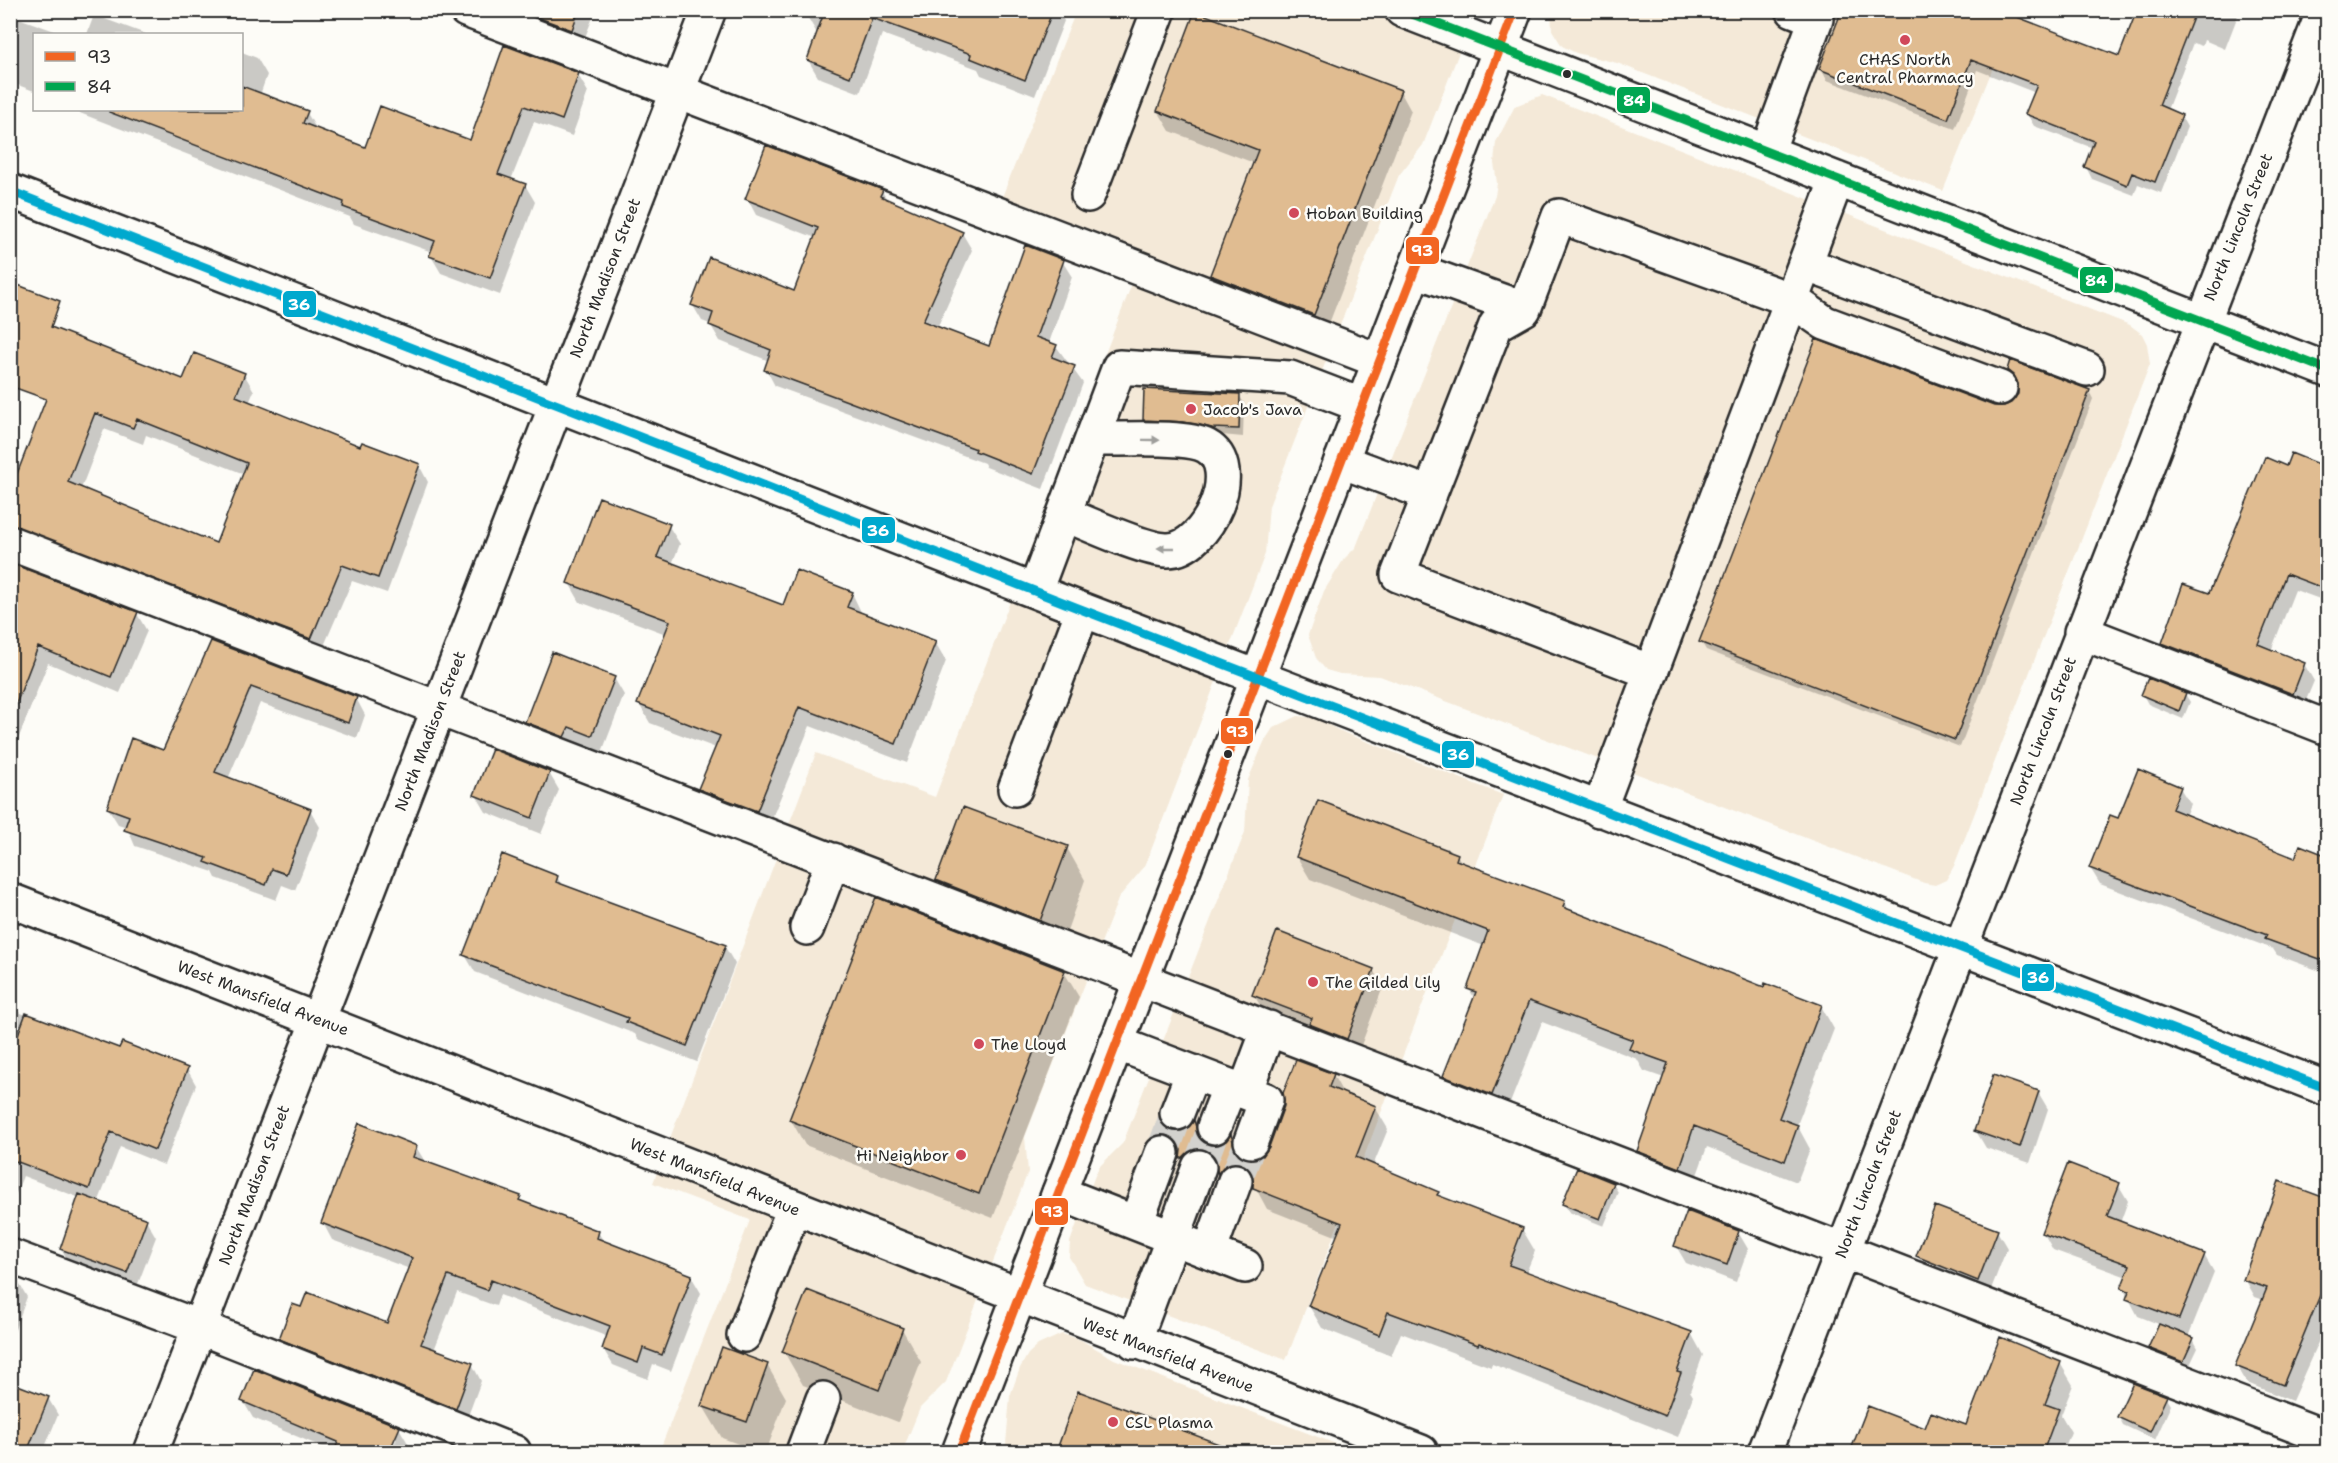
<svg xmlns="http://www.w3.org/2000/svg" width="2338" height="1463" font-family="'Shantell Sans',sans-serif">
<style>
.built{fill:#f4e9d8}
.shadow{fill:#0003;fill-rule:evenodd}
.building{fill:#e0bc91;stroke:#2b2b2b;stroke-width:1.5;fill-rule:evenodd}
.lines{fill:none;stroke-linecap:round;stroke-linejoin:round}
.minor-tunnel{stroke:#d3d2ce;stroke-width:33;stroke-dasharray:33 16;stroke-linecap:butt}
.minor-casing{stroke:#2b2b2b;stroke-width:38}
.major-casing{stroke:#2b2b2b;stroke-width:38}
.minor{stroke:#fdfcf7;stroke-width:33}
.major{stroke:#fdfcf7;stroke-width:33}
.bus-1-casing{stroke:#fdfcf7;stroke-width:14}
.bus-2-casing{stroke:#fdfcf7;stroke-width:14}
.bus-3-casing{stroke:#fdfcf7;stroke-width:14}
.bus-1{stroke:#f26522;stroke-width:9}
.bus-2{stroke:#00a651;stroke-width:9}
.bus-3{stroke:#00a9ce;stroke-width:9}
.oneway{fill:#9e9e9b}
.poi-dot{fill:#d1495b;stroke:#fdfcf7;stroke-width:2}
.bus-dot{fill:#2b2b2b;stroke:#fdfcf7;stroke-width:2}
.labels{text-anchor:middle;dominant-baseline:central;stroke-width:5;stroke-linejoin:round;paint-order:stroke}
.poi-label{font-size:16px;fill:#2b2b2b;stroke:#fdfcf7;text-anchor:start}
.street-label{font-size:16px;fill:#2b2b2b;stroke:#fdfcf7}
.line-badge{stroke:#fdfcf7;stroke-width:2}
.badge-label{font-size:16px;text-anchor:middle;font-weight:bold;fill:#fff}
</style>
<rect width="100%" height="100%" fill="#fdfcf7"/>
<filter id="ink" filterUnits="userSpaceOnUse"><feTurbulence type="fractalNoise" baseFrequency=".0167" numOctaves="2"/><feDisplacementMap in="SourceGraphic" scale="12" xChannelSelector="R" yChannelSelector="G"/><feConvolveMatrix kernelMatrix="1 2 1 2 8 2 1 2 1" color-interpolation-filters="sRGB"/></filter>
<g filter="url(#ink)">
<path class="built" d="M 1551,10 L 2016,11 L 1943,191 L 1617,63 L 1576,53 L 1562,46 L 1552,30 Z
M 1076,11 L 1475,11 L 1423,145 L 1399,175 L 1269,506 L 1265,554 L 1145,866 L 1119,897 L 1028,1129 L 1025,1137 L 1028,1172 L 946,1382 L 920,1408 L 902,1452 L 659,1452 L 750,1220 L 653,1183 L 816,753 L 935,797 L 1143,255 L 1002,197 Z
M 1542,95 L 2130,325 L 2142,334 L 2147,344 L 2150,364 L 1954,866 L 1946,880 L 1935,885 L 1924,883 L 1380,676 L 1340,674 L 1326,670 L 1316,658 L 1308,635 L 1324,591 L 1344,559 L 1356,547 L 1495,196 L 1497,183 L 1494,163 L 1496,142 L 1515,106 Z
M 1298,716 L 1316,718 L 1340,731 L 1503,795 L 1286,1360 L 1085,1284 L 1069,1257 L 1070,1242 L 1094,1178 L 1099,1167 L 1123,1143 L 1245,832 L 1248,780 L 1264,742 L 1273,728 Z
M 1062,1334 L 1081,1340 L 1114,1359 L 1357,1452 L 1003,1452 L 1006,1444 L 1010,1396 L 1020,1368 L 1028,1354 L 1038,1345 Z"/>
<path class="shadow" d="M 529,10 L 596,10 L 581,47 L 538,30 Z
M 811,10 L 1058,10 L 1064,21 L 1035,96 L 981,75 L 978,69 L 882,34 L 860,93 L 818,77 L 808,60 L 818,35 L 808,18 Z
M 1843,10 L 2120,58 L 2139,10 L 2240,10 L 2225,49 L 2204,40 L 2202,46 L 2193,43 L 2167,110 L 2181,116 L 2187,127 L 2161,193 L 2138,184 L 2134,195 L 2092,179 L 2086,167 L 2093,148 L 2034,126 L 2027,114 L 2036,93 L 1977,70 L 1955,129 L 1827,80 L 1821,69 Z
M 10,15 L 63,34 L 34,34 L 34,91 L 10,82 Z
M 94,15 L 146,34 L 87,34 Z
M 505,47 L 578,75 L 588,92 L 572,136 L 534,122 L 511,180 L 525,185 L 535,202 L 500,295 L 441,273 L 431,256 L 432,252 L 354,224 L 350,217 L 72,110 L 242,110 L 242,52 L 257,58 L 267,75 L 260,95 L 307,113 L 317,130 L 366,149 L 471,141 Z
M 1400,91 L 1411,111 L 1325,334 L 1223,295 L 1211,275 L 1254,163 L 1170,131 L 1158,111 Z
M 882,191 L 887,200 L 962,233 L 972,250 L 937,328 L 990,348 L 1062,261 L 1072,277 L 1049,343 L 1056,346 L 1083,383 L 1043,489 L 986,467 L 984,463 L 775,386 L 766,369 L 769,361 L 720,341 L 710,324 L 702,321 L 692,304 L 795,293 L 816,238 L 756,215 L 747,198 Z
M 2328,233 L 2328,272 L 2319,257 Z
M 72,337 L 184,381 L 244,374 L 254,391 L 249,403 L 361,448 L 419,465 L 428,482 L 387,593 L 352,581 L 320,655 L 10,545 L 10,496 ZM 104,429 L 143,444 L 146,435 L 244,474 L 217,545 L 81,489 Z
M 2008,370 L 2089,391 L 2093,399 L 1960,747 L 1706,650 L 1701,642 L 1994,407 L 2004,408 L 2012,404 L 2019,394 L 2020,384 Z
M 1239,395 L 1244,403 L 1243,437 L 1149,428 L 1144,420 Z
M 2287,468 L 2328,470 L 2328,602 L 2295,590 L 2271,651 L 2304,664 L 2314,681 L 2302,710 L 2173,660 L 2163,643 L 2210,595 Z
M 668,525 L 680,544 L 672,564 L 783,607 L 852,593 L 862,614 L 935,642 L 946,661 L 907,763 L 810,726 L 767,830 L 711,808 L 700,789 L 716,748 L 650,723 L 639,704 L 666,634 L 580,602 L 569,583 Z
M 10,565 L 137,614 L 147,631 L 120,693 L 48,663 L 10,760 Z
M 211,642 L 356,698 L 365,715 L 357,738 L 260,703 L 228,779 L 310,810 L 320,827 L 295,890 L 282,885 L 276,900 L 216,878 L 213,872 L 135,846 L 127,827 L 118,824 L 108,808 L 164,752 Z
M 614,678 L 624,695 L 602,752 L 578,743 L 574,753 L 536,739 L 526,721 Z
M 2185,694 L 2190,702 L 2183,719 L 2148,704 L 2143,695 Z
M 549,773 L 559,790 L 541,834 L 486,812 L 476,795 Z
M 2180,788 L 2190,804 L 2185,816 L 2296,860 L 2328,858 L 2328,974 L 2277,955 L 2273,949 L 2100,884 L 2090,868 L 2119,820 Z
M 1067,848 L 1085,880 L 1059,953 L 956,913 L 937,880 Z
M 1457,855 L 1463,865 L 1564,902 L 1570,912 L 1765,989 L 1821,1006 L 1834,1029 L 1797,1125 L 1810,1149 L 1797,1182 L 1707,1147 L 1692,1189 L 1651,1173 L 1639,1151 L 1664,1078 L 1644,1071 L 1637,1059 L 1542,1022 L 1505,1116 L 1457,1098 L 1444,1076 L 1475,999 L 1469,989 L 1484,946 L 1310,879 L 1297,857 Z
M 557,877 L 562,886 L 725,947 L 735,964 L 697,1062 L 638,1039 L 635,1034 L 475,972 L 465,955 Z
M 1373,970 L 1383,987 L 1357,1056 L 1264,1012 L 1254,995 Z
M 1064,972 L 1079,997 L 993,1218 L 805,1145 L 791,1120 Z
M 10,1009 L 120,1050 L 187,1069 L 196,1085 L 164,1165 L 120,1147 L 98,1203 L 146,1220 L 156,1237 L 136,1289 L 71,1266 L 61,1249 L 80,1198 L 23,1176 L 10,1208 Z
M 1333,1075 L 1344,1095 L 1375,1107 L 1388,1129 L 1373,1166 L 1438,1193 L 1440,1198 L 1522,1229 L 1535,1251 L 1526,1273 L 1691,1333 L 1703,1355 L 1690,1391 L 1693,1396 L 1678,1437 L 1492,1364 L 1491,1367 L 1401,1333 L 1391,1356 L 1322,1328 L 1309,1306 L 1338,1237 L 1267,1209 L 1254,1185 L 1244,1184 L 1231,1194 L 1219,1171 L 1209,1170 L 1193,1180 L 1181,1157 L 1176,1156 L 1163,1135 L 1181,1133 L 1190,1128 L 1194,1123 L 1207,1146 L 1218,1147 L 1231,1137 L 1244,1160 L 1255,1161 L 1264,1156 Z
M 2038,1092 L 2048,1109 L 2030,1163 L 1986,1148 L 1976,1131 Z
M 416,1147 L 426,1163 L 520,1198 L 523,1204 L 598,1232 L 604,1242 L 691,1276 L 701,1293 L 671,1371 L 653,1364 L 648,1379 L 613,1365 L 603,1349 L 608,1337 L 500,1295 L 496,1306 L 457,1292 L 434,1350 L 472,1364 L 481,1381 L 465,1424 L 290,1355 L 281,1338 L 388,1325 L 410,1269 L 332,1240 L 323,1223 Z
M 1613,1184 L 1618,1192 L 1604,1226 L 1569,1212 L 1564,1204 Z
M 2118,1184 L 2128,1201 L 2120,1223 L 2204,1255 L 2214,1272 L 2188,1337 L 2193,1339 L 2198,1348 L 2188,1369 L 2155,1357 L 2150,1348 L 2161,1325 L 2138,1316 L 2123,1288 L 2127,1277 L 2053,1250 L 2043,1232 Z
M 2328,1201 L 2328,1320 L 2292,1401 L 2247,1383 L 2237,1366 L 2264,1300 L 2255,1297 L 2245,1279 Z
M 1997,1231 L 2007,1248 L 1988,1297 L 1927,1273 L 1918,1256 Z
M 1738,1232 L 1748,1249 L 1736,1282 L 1686,1263 L 1676,1246 Z
M 10,1278 L 17,1280 L 27,1297 L 10,1343 Z
M 902,1329 L 921,1362 L 898,1422 L 803,1385 L 784,1352 Z
M 2060,1363 L 2073,1385 L 2061,1415 L 2071,1432 L 2063,1452 L 1851,1452 L 1868,1408 L 1926,1430 L 1967,1427 Z
M 767,1365 L 786,1398 L 766,1452 L 760,1452 L 722,1438 L 703,1406 Z
M 10,1383 L 48,1398 L 58,1415 L 43,1452 L 10,1452 Z
M 1079,1393 L 1236,1452 L 1057,1452 Z
M 2166,1397 L 2171,1405 L 2155,1440 L 2123,1425 L 2119,1417 Z
M 243,1401 L 399,1428 L 409,1445 L 406,1452 L 391,1452 L 397,1438 L 394,1438 L 388,1452 L 334,1452 L 253,1418 Z"/>
<path class="building" d="M 527,10 L 579,10 L 572,30 L 526,13 Z
M 825,10 L 1053,10 L 1025,80 L 970,58 L 971,54 L 872,18 L 850,77 L 807,60 Z
M 1842,10 L 1999,10 L 2119,56 L 2137,10 L 2196,10 L 2159,105 L 2182,115 L 2155,182 L 2132,173 L 2127,185 L 2084,167 L 2094,141 L 2025,114 L 2037,85 L 1971,60 L 1948,119 L 1819,69 Z
M 1195,11 L 1401,90 L 1314,315 L 1210,275 L 1258,150 L 1157,111 Z
M 504,45 L 579,73 L 562,120 L 524,106 L 498,174 L 526,184 L 490,278 L 429,256 L 435,241 L 343,207 L 344,202 L 109,112 L 109,110 L 242,110 L 242,86 L 308,111 L 303,123 L 365,147 L 380,106 L 470,140 Z
M 766,145 L 883,190 L 880,196 L 963,232 L 923,321 L 989,346 L 1025,245 L 1064,260 L 1036,337 L 1057,345 L 1052,357 L 1075,366 L 1033,474 L 975,451 L 976,449 L 764,370 L 771,350 L 709,325 L 713,313 L 691,305 L 709,257 L 794,291 L 818,228 L 745,199 Z
M 10,282 L 60,301 L 51,327 L 183,379 L 194,353 L 245,373 L 236,396 L 360,446 L 362,442 L 420,464 L 378,578 L 342,565 L 311,639 L 10,525 L 10,492 L 46,399 L 10,386 ZM 95,413 L 133,428 L 137,419 L 247,463 L 216,543 L 68,482 Z
M 1816,339 L 1994,406 L 2004,406 L 2011,403 L 2018,394 L 2018,384 L 2015,377 L 2007,370 L 2010,360 L 2090,390 L 1955,740 L 1699,642 Z
M 1144,389 L 1240,394 L 1239,429 L 1212,428 L 1184,422 L 1143,420 Z
M 2291,453 L 2328,468 L 2328,590 L 2286,574 L 2258,644 L 2305,663 L 2293,694 L 2162,643 L 2183,584 L 2209,593 L 2265,457 L 2286,466 Z
M 599,497 L 670,524 L 657,557 L 783,605 L 796,570 L 853,592 L 847,607 L 936,641 L 896,744 L 799,707 L 757,811 L 698,789 L 720,736 L 637,704 L 670,621 L 567,583 Z
M 10,563 L 138,612 L 111,677 L 38,647 L 13,712 L 10,711 Z
M 211,641 L 357,697 L 348,723 L 251,687 L 215,772 L 311,809 L 286,874 L 272,869 L 266,885 L 205,862 L 207,858 L 124,830 L 129,816 L 107,808 L 131,738 L 163,750 Z
M 552,652 L 615,677 L 592,736 L 569,727 L 564,737 L 525,722 Z
M 2148,678 L 2186,693 L 2179,711 L 2141,695 Z
M 492,749 L 550,772 L 532,818 L 474,795 Z
M 2138,769 L 2181,787 L 2172,809 L 2295,858 L 2300,845 L 2328,856 L 2328,962 L 2265,939 L 2267,935 L 2089,868 L 2110,815 L 2118,818 Z
M 1318,800 L 1458,854 L 1456,860 L 1565,901 L 1563,907 L 1764,987 L 1765,983 L 1822,1005 L 1779,1118 L 1798,1125 L 1785,1161 L 1694,1126 L 1680,1168 L 1637,1151 L 1668,1063 L 1629,1049 L 1633,1040 L 1529,1001 L 1492,1095 L 1443,1076 L 1476,992 L 1467,989 L 1488,931 L 1296,857 Z
M 963,807 L 1068,846 L 1040,921 L 936,880 Z
M 502,854 L 558,876 L 556,882 L 726,945 L 687,1046 L 626,1022 L 628,1018 L 463,955 Z
M 876,897 L 1065,971 L 979,1194 L 789,1120 Z
M 1277,931 L 1374,969 L 1347,1039 L 1309,1024 L 1312,1018 L 1252,995 Z
M 26,1013 L 119,1048 L 122,1042 L 188,1068 L 155,1150 L 111,1132 L 89,1189 L 10,1159 L 10,1056 Z
M 1296,1060 L 1334,1074 L 1329,1087 L 1376,1106 L 1356,1157 L 1439,1192 L 1437,1195 L 1523,1228 L 1509,1265 L 1692,1332 L 1677,1372 L 1681,1373 L 1665,1416 L 1479,1343 L 1478,1345 L 1388,1312 L 1379,1335 L 1308,1306 L 1342,1223 L 1253,1188 L 1253,1177 L 1249,1169 L 1242,1164 L 1231,1163 L 1223,1167 L 1218,1174 L 1214,1156 L 1206,1150 L 1196,1148 L 1180,1159 L 1181,1150 L 1177,1142 L 1169,1136 L 1162,1135 L 1165,1127 L 1180,1131 L 1189,1127 L 1194,1120 L 1199,1138 L 1207,1144 L 1217,1145 L 1226,1141 L 1231,1134 L 1236,1153 L 1244,1158 L 1254,1160 L 1263,1156 L 1269,1147 L 1284,1106 L 1283,1093 Z
M 1993,1075 L 2039,1091 L 2020,1147 L 1974,1131 Z
M 359,1123 L 417,1146 L 413,1157 L 521,1196 L 519,1200 L 599,1231 L 597,1238 L 692,1275 L 662,1355 L 643,1348 L 638,1363 L 602,1349 L 610,1326 L 491,1280 L 487,1290 L 448,1276 L 421,1344 L 473,1363 L 456,1409 L 279,1339 L 292,1304 L 301,1307 L 307,1292 L 387,1323 L 412,1258 L 321,1223 Z
M 2068,1163 L 2120,1183 L 2107,1216 L 2205,1254 L 2179,1319 L 2126,1299 L 2129,1291 L 2121,1288 L 2130,1265 L 2041,1233 Z
M 1577,1168 L 1614,1183 L 1600,1219 L 1562,1204 Z
M 2279,1181 L 2328,1199 L 2328,1276 L 2283,1385 L 2235,1366 L 2267,1288 L 2243,1280 Z
M 79,1194 L 147,1219 L 127,1273 L 60,1249 Z
M 1935,1206 L 1998,1230 L 1978,1281 L 1916,1256 Z
M 1687,1211 L 1739,1231 L 1727,1265 L 1674,1246 Z
M 807,1290 L 903,1328 L 879,1390 L 782,1352 Z
M 2159,1324 L 2194,1338 L 2183,1362 L 2148,1348 Z
M 2000,1337 L 2061,1362 L 2045,1404 L 2059,1409 L 2043,1452 L 1850,1452 L 1868,1406 L 1925,1428 L 1931,1412 L 1966,1425 Z
M 722,1347 L 768,1364 L 747,1422 L 701,1406 Z
M 254,1369 L 400,1427 L 389,1452 L 334,1452 L 338,1442 L 241,1401 Z
M 10,1382 L 49,1397 L 27,1452 L 10,1452 Z
M 2133,1383 L 2167,1396 L 2150,1432 L 2117,1417 Z
M 1078,1391 L 1232,1449 L 1232,1452 L 1056,1452 Z"/>
<g class="lines">
<path class="minor-tunnel" d="M 1162,1153 L 1177,1113
M 1199,1167 L 1214,1127
M 1235,1181 L 1251,1141"/>
<defs>
<path id="minor" d="M 466,10 L 1380,361
M 1402,10 L 2328,370
M 1767,152 L 1816,19 L 1793,10
M 10,191 L 1083,610 L 2328,1089
M 1088,195 L 1159,10
M 1805,264 L 2087,369
M 1415,270 L 1524,309
M 1341,461 L 1430,494
M 1064,514 C 1086,523 1147,551 1168,550 C 1207,550 1245,467 1206,446 C 1185,435 1118,440 1092,439
M 10,543 L 2328,1438
M 1035,591 L 1119,367 L 1290,378 L 1363,406
M 2081,632 L 2328,728
M 1651,672 L 1398,575 L 1496,325 L 1524,309 L 1559,216 L 1792,300 L 1825,323 L 2000,388
M 1015,789 L 1083,610
M 1599,810 L 1837,179
M 10,900 L 1421,1452
M 807,928 L 833,860
M 1116,1043 L 1266,1100 L 1251,1141
M 1245,1092 L 1269,1028
M 1177,1113 L 1193,1072
M 1214,1127 L 1230,1086
M 1059,1193 L 1245,1266
M 1136,1223 L 1162,1153
M 1209,1252 L 1235,1181
M 10,1256 L 199,1327 L 514,1452
M 744,1335 L 794,1208
M 1134,1342 L 1199,1167
M 151,1452 L 709,10
M 803,1452 L 823,1399
M 1765,1452 L 2324,10"/>
<path id="major" d="M 959,1452 L 1515,10"/>
</defs>
<use href="#minor" class="minor-casing"/>
<use href="#major" class="major-casing"/>
<use href="#minor" class="minor"/>
<use href="#major" class="major"/>
<defs>
<path id="bus-1" d="M 959,1452 L 1515,10"/>
<path id="bus-2" d="M 1402,10 L 2328,370"/>
<path id="bus-3" d="M 10,191 L 1083,610 L 2328,1089"/>
</defs>
<use href="#bus-1" class="bus-1-casing"/>
<use href="#bus-2" class="bus-2-casing"/>
<use href="#bus-3" class="bus-3-casing"/>
<use href="#bus-1" class="bus-1"/>
<use href="#bus-2" class="bus-2"/>
<use href="#bus-3" class="bus-3"/>
</g>
<defs><path id="oneway-solid" d="M-6-.8H1V-3.2L6.5 0L1 3.2V.8H-6Z" transform="scale(1.5)"/></defs>
<g class="oneway">
<use href="#oneway-solid" transform="translate(1151 440) rotate(1)"/>
<use href="#oneway-solid" transform="translate(1166 548) rotate(180)"/>
</g>
</g>
<g class="poi-dot">
<circle cx="1905" cy="40" r="6"/>
<circle cx="1294" cy="213" r="6"/>
<circle cx="1191" cy="409" r="6"/>
<circle cx="1313" cy="982" r="6"/>
<circle cx="979" cy="1044" r="6"/>
<circle cx="961" cy="1155" r="6"/>
<circle cx="1113" cy="1422" r="6"/>
</g>
<g class="bus-dot">
<circle cx="1567" cy="74" r="5"/>
<circle cx="1228" cy="754" r="5"/>
</g>
<g class="labels">
<g class="poi-label">
<text x="1905" y="59" text-anchor="middle">CHAS North<tspan x="1905" dy="18">Central Pharmacy</tspan></text>
<text x="1306" y="213">Hoban Building</text>
<text x="1203" y="409">Jacob's Java</text>
<text x="1325" y="982">The Gilded Lily</text>
<text x="991" y="1044">The Lloyd</text>
<text x="949" y="1155" text-anchor="end">Hi Neighbor</text>
<text x="1125" y="1422">CSL Plasma</text>
</g>
<g class="street-label">
<text transform="translate(2238 227) rotate(-68)">North Lincoln Street</text>
<text transform="translate(605 278) rotate(-69)">North Madison Street</text>
<text transform="translate(430 731) rotate(-69)">North Madison Street</text>
<text transform="translate(2043 731) rotate(-69)">North Lincoln Street</text>
<text transform="translate(263 998) rotate(21)">West Mansfield Avenue</text>
<text transform="translate(715 1177) rotate(22)">West Mansfield Avenue</text>
<text transform="translate(1868 1184) rotate(-69)">North Lincoln Street</text>
<text transform="translate(254 1185) rotate(-69)">North Madison Street</text>
<text transform="translate(1168 1355) rotate(21)">West Mansfield Avenue</text>
</g>
</g>
<g class="line-badge">
<rect x="1616" y="86" width="35" height="28" rx="6" fill="#00a651"/>
<rect x="1405" y="236" width="35" height="29" rx="6" fill="#f26522"/>
<rect x="2079" y="266" width="35" height="28" rx="6" fill="#00a651"/>
<rect x="282" y="290" width="35" height="28" rx="6" fill="#00a9ce"/>
<rect x="861" y="516" width="35" height="28" rx="6" fill="#00a9ce"/>
<rect x="1220" y="717" width="34" height="28" rx="6" fill="#f26522"/>
<rect x="1441" y="740" width="34" height="29" rx="6" fill="#00a9ce"/>
<rect x="2021" y="963" width="34" height="29" rx="6" fill="#00a9ce"/>
<rect x="1034" y="1197" width="35" height="29" rx="6" fill="#f26522"/>
</g>
<g class="badge-label">
<text x="1634" y="106">84</text>
<text x="1422" y="256">93</text>
<text x="2096" y="286">84</text>
<text x="299" y="310">36</text>
<text x="878" y="536">36</text>
<text x="1237" y="737">93</text>
<text x="1458" y="760">36</text>
<text x="2038" y="983">36</text>
<text x="1052" y="1217">93</text>
</g>
<rect width="2338" height="1463" fill="none" stroke="#fdfcf7" stroke-width="36"/>
<rect x="18" y="18" width="2302" height="1427" fill="none" stroke="#2b2b2b" stroke-width="2" filter="url(#ink)"/>
<rect x="33" y="33" width="210" height="78" fill="#fdfcf7" stroke="#a9a8a5" stroke-width="1.5"/>
<rect x="45" y="52" width="30" height="9" fill="#f26522" stroke="#a9a8a5" stroke-width="1.5"/>
<text x="87" y="63" font-size="18" fill="#2b2b2b">93</text>
<rect x="45" y="82" width="30" height="9" fill="#00a651" stroke="#a9a8a5" stroke-width="1.5"/>
<text x="87" y="93" font-size="18" fill="#2b2b2b">84</text>
</svg>
